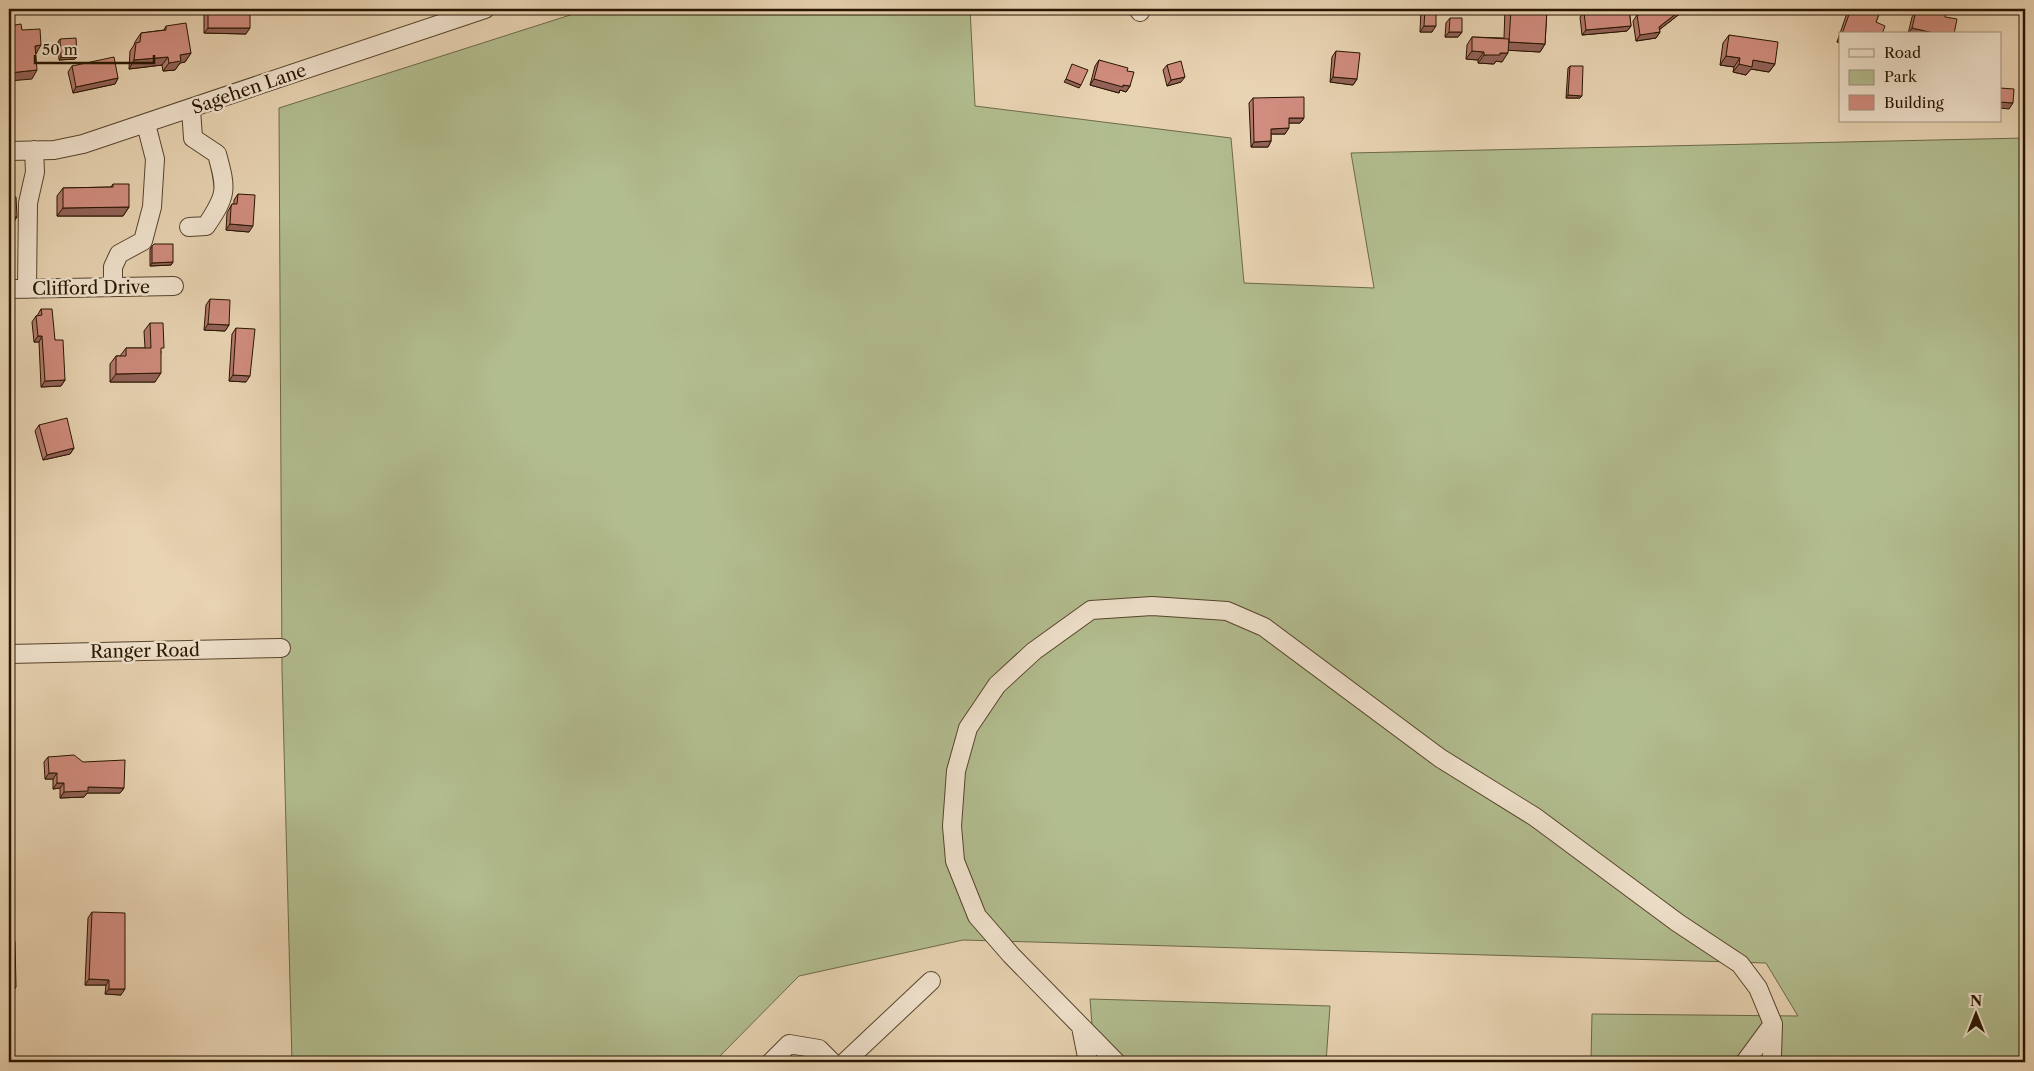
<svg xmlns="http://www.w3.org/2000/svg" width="2034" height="1071" font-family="'Libre Caslon Text',serif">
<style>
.green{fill:#b2bd8f;stroke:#6c6948}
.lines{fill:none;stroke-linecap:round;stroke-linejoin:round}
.minor-casing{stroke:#57442c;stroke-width:20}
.minor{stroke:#f0e2cd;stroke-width:18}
.wall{fill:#b3786c;stroke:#271500}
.shaded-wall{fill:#926258;stroke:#271500}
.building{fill:#d08c7e;stroke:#271500}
.labels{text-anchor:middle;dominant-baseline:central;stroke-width:5;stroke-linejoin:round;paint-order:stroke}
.street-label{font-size:18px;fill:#271500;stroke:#f0e2cd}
</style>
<rect width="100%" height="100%" fill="#e8d3b2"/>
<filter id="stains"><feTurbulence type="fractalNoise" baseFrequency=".004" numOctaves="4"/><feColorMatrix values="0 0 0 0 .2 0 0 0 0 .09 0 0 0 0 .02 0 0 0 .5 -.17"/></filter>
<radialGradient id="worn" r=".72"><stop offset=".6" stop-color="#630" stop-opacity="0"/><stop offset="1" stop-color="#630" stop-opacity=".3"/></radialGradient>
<path class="green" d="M 589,9 L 970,9 L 975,106 L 1231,138 L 1244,283 L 1374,288 L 1351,153 L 2025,138 L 2025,1062 L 1591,1062 L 1592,1014 L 1798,1016 L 1766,963 L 963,940 L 799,976 L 714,1062 L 257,1062 L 292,1062 L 282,670 L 279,108 Z
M 1090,999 L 1330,1006 L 1326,1062 L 1095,1062 Z"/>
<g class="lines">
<defs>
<path id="minor" d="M 1138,9 L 1140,12
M 9,151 L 54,150 L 83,144 L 485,9
M 189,227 L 206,226 C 227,195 227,190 217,154 L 193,138 L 191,109
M 113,287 L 113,267 L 119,254 L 143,241 L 152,207 L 155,159 L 146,124
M 9,289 L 174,286
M 27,289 L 28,203 L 35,172 L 34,150
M 9,654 L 281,648
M 1081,1027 L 1088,1062
M 771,1062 L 789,1044 L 819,1049 L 832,1062
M 845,1062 L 931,981
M 1116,1062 L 1011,955 L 977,916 L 955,861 L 952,826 L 956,771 L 968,728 L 997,685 L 1034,651 L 1091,610 L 1152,606 L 1227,611 L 1264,627 L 1440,758 L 1535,817 L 1678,923 L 1740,964 L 1758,988 L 1773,1024 L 1772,1055 L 1770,1062
M 1745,1062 L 1773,1024"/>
</defs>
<use href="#minor" class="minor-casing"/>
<use href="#minor" class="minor"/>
</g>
<path class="wall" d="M 207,9 L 208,9 L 246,34 L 204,33 L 204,14 Z
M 1421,9 L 1436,9 L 1432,32 L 1420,32 Z
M 1505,9 L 1547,9 L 1545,44 L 1540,52 L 1508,50 L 1502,62 L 1496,61 L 1494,64 L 1478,63 L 1478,60 L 1466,59 L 1467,45 L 1472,37 L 1504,38 Z
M 1606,9 L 1629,9 L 1631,26 L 1627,31 L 1582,35 L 1580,17 L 1584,12 L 1606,10 Z
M 1654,9 L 1686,9 L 1659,30 L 1660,32 L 1656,38 L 1636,41 L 1633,21 L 1637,15 L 1657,12 Z
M 1832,9 L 1881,9 L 1876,22 L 1882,34 L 1840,34 L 1840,43 L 1837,42 L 1847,13 Z
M 1921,9 L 1939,9 L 1945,17 L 1908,34 L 1912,17 L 1916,11 L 1920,12 Z
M 1450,18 L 1462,32 L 1458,37 L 1445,37 L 1446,23 Z
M 166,26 L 191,53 L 185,62 L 180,63 L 175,70 L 163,71 L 162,65 L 129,69 L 130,51 L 134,45 L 135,42 L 141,33 L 164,30 Z
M 1729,35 L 1775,64 L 1769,72 L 1751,69 L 1746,75 L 1733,72 L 1734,67 L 1720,65 L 1723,43 Z
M 60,39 L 75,59 L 59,60 L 58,42 Z
M 1336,51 L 1357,79 L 1353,85 L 1330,82 L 1332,57 Z
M 1099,60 L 1127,71 L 1130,86 L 1126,92 L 1120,90 L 1119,93 L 1090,85 L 1095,66 Z
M 1167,65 L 1181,82 L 1167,86 L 1163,70 Z
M 72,66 L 118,78 L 115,84 L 73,93 L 68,72 Z
M 1570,66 L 1580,98 L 1566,98 L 1568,68 Z
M 1253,98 L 1304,118 L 1300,123 L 1289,123 L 1285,134 L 1271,134 L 1271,141 L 1268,147 L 1251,147 L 1249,103 Z
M 113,184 L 129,207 L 123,216 L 57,216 L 57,196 L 63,188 L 111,187 Z
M 238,194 L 249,232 L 226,230 L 227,213 L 232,204 L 234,204 L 234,200 Z
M 152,246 L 173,262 L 171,265 L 150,266 L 150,249 Z
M 210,299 L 229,325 L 225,331 L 204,330 L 206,305 Z
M 41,309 L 55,340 L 65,380 L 61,386 L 41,387 L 39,342 L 34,342 L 32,322 L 36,316 L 37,316 Z
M 150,323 L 161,352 L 155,382 L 110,382 L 110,364 L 116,356 L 120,356 L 126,348 L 145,348 L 144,331 Z
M 236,328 L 246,382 L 229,381 L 232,334 Z
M 39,425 L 74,448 L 70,454 L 43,460 L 35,431 Z
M 48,757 L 124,788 L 120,793 L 87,793 L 84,797 L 60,798 L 60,788 L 53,789 L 53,779 L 45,779 L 44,762 Z
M 92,912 L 121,995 L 105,994 L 106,985 L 85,985 L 88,918 Z"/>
<path class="shaded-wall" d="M 1682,9 L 1686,9 L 1655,33 L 1660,32 L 1656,38 L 1636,41 L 1640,35 L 1659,27 Z
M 1832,9 L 1850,9 L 1847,13 Z
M 1424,26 L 1436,26 L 1432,32 L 1420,32 Z
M 1631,26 L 1627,31 L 1582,35 L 1586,30 Z
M 208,28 L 250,28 L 246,34 L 204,33 Z
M 1912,28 L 1938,34 L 1908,34 Z
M 1449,32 L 1462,32 L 1458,37 L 1445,37 Z
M 1840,37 L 1840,43 L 1837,42 Z
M 1509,42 L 1545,44 L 1540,52 L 1503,50 Z
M 41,45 L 36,54 L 35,46 Z
M 1472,51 L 1484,52 L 1478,60 L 1466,59 Z
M 191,53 L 185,62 L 180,63 L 175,70 L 163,71 L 169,63 L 180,55 Z
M 1500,53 L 1508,53 L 1502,62 L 1496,61 L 1494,64 L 1478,63 L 1484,55 Z
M 1726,56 L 1740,58 L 1734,67 L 1720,65 Z
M 61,57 L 77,57 L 75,59 L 59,60 Z
M 168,57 L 162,65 L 129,69 L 134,60 Z
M 1753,60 L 1775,64 L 1769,72 L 1751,69 L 1746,75 L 1733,72 L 1739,64 Z
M 37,70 L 32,79 L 9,81 L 9,73 Z
M 1185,77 L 1181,82 L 1167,86 L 1171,80 Z
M 1333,77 L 1357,79 L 1353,85 L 1330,82 Z
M 118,78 L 115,84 L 73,93 L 76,87 Z
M 1066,79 L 1081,85 L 1079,88 L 1064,82 Z
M 1094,79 L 1123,85 L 1130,86 L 1126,92 L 1120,90 L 1119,93 L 1090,85 Z
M 1568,95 L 1582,96 L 1580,98 L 1566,98 Z
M 2000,102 L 2013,103 L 2009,109 L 2000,108 Z
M 1289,118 L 1304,118 L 1300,123 L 1285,123 Z
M 1289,128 L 1285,134 L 1267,134 L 1271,129 Z
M 1271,141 L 1268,147 L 1251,147 L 1254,142 Z
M 129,207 L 123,216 L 57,216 L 63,208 Z
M 12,217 L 17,217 L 12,225 Z
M 230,224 L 253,226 L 249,232 L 226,230 Z
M 173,262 L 171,265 L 150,266 L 152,263 Z
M 208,324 L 229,325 L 225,331 L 204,330 Z
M 38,336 L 42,336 L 39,342 L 34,342 Z
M 161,373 L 155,382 L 110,382 L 116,374 Z
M 233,375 L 250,376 L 246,382 L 229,381 Z
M 65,380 L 61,386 L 41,387 L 45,381 Z
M 74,448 L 70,454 L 43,460 L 47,455 Z
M 49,773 L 57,773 L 53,779 L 45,779 Z
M 57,783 L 64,783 L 60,788 L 53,789 Z
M 88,787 L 124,788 L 120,793 L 87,793 L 84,797 L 60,798 L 64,792 Z
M 89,979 L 109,980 L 106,985 L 85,985 Z
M 16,987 L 12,993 L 9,993 L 9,988 Z
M 109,989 L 125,989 L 121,995 L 105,994 Z"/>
<path class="building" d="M 208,9 L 250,9 L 250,28 L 208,28 Z
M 1425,9 L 1436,9 L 1436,26 L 1424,26 Z
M 1511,9 L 1547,9 L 1545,44 L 1509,42 Z
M 1610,9 L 1629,9 L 1631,26 L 1586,30 L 1584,12 Z
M 1663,9 L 1682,9 L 1659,27 L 1660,32 L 1640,35 L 1637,15 L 1664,11 Z
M 1851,9 L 1881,9 L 1876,22 L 1885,26 L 1882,34 L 1842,34 Z
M 1923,9 L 1939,9 L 1946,10 L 1945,17 L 1957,19 L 1954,34 L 1938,34 L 1912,28 L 1916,11 L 1922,13 Z
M 1450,18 L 1462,18 L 1462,32 L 1449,32 Z
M 186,23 L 191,53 L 180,55 L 181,61 L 169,63 L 168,57 L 134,60 L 136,43 L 140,42 L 141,33 L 166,30 L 166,26 Z
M 21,24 L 22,30 L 40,29 L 41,45 L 35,46 L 37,70 L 9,73 L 9,26 Z
M 1729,35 L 1778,42 L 1775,64 L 1753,60 L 1752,67 L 1739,64 L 1740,58 L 1726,56 Z
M 1472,37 L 1509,39 L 1508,53 L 1500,53 L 1500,55 L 1484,55 L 1484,52 L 1472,51 Z
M 76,38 L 77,57 L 61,57 L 60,39 Z
M 1336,51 L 1360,53 L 1357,79 L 1333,77 Z
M 114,57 L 118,78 L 76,87 L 72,66 Z
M 1099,60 L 1128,68 L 1127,71 L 1134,72 L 1130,86 L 1123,85 L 1123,87 L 1094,79 Z
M 1181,61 L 1185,77 L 1171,80 L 1167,65 Z
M 1072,64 L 1088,70 L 1081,85 L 1066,79 Z
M 1570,66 L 1583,66 L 1582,96 L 1568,95 Z
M 2000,88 L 2014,89 L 2013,103 L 2000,102 Z
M 1304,97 L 1304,118 L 1289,118 L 1289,128 L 1271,129 L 1271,141 L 1254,142 L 1253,98 Z
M 113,184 L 129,184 L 129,207 L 63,208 L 63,188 L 113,187 Z
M 238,194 L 255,195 L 253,226 L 230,224 L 231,207 L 232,204 L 237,204 Z
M 9,197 L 16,197 L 17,217 L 12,217 L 12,229 L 9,229 Z
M 154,244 L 173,244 L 173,262 L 152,263 L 152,246 Z
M 210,299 L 230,300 L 229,325 L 208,324 Z
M 41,309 L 52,309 L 55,340 L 63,340 L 65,380 L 45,381 L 42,336 L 38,336 L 36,316 L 42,315 Z
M 150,323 L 163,323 L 164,348 L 161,348 L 161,373 L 116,374 L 116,356 L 126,356 L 126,348 L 151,348 Z
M 236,328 L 255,329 L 250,376 L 233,375 Z
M 67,418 L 74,448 L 47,455 L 39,425 Z
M 74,755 L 83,762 L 125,760 L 124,788 L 88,787 L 88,791 L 64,792 L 64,783 L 57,783 L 57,773 L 49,773 L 48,757 Z
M 92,912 L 125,913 L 125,989 L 109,989 L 109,980 L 89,979 Z
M 15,941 L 16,987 L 9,988 L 9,942 Z"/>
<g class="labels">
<g class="street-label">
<text transform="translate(249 89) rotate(-19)">Sagehen Lane</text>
<text transform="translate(91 288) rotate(-1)">Clifford Drive</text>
<text transform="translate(145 651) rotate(-1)">Ranger Road</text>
</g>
</g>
<rect width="2034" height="1071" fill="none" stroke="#e8d3b2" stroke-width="30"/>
<rect x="10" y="10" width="2014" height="1051" fill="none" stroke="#271500" stroke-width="2.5"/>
<rect x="15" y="15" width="2004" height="1041" fill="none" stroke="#271500"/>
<rect x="1839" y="32" width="162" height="90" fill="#f0e2cd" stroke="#a0907b"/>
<rect x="1849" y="49" width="25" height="8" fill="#f0e2cd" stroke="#a0907b"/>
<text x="1884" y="58" font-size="15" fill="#271500">Road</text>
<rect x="1849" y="70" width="25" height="15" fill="#b2bd8f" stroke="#a0907b"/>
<text x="1884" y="82" font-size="15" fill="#271500">Park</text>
<rect x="1849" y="95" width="25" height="15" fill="#d08c7e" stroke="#a0907b"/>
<text x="1884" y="108" font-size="15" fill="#271500">Building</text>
<g transform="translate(1976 1014)" stroke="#f0e2cd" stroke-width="4" paint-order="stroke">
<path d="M0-4L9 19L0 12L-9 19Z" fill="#271500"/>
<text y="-8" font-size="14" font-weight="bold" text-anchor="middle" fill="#271500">N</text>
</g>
<path d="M35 55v8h119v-8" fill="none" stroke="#271500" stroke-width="2.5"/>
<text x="42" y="55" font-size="15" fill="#271500" stroke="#f0e2cd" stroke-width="4" paint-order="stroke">50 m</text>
<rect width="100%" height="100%" filter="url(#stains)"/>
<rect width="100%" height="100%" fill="url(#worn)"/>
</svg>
